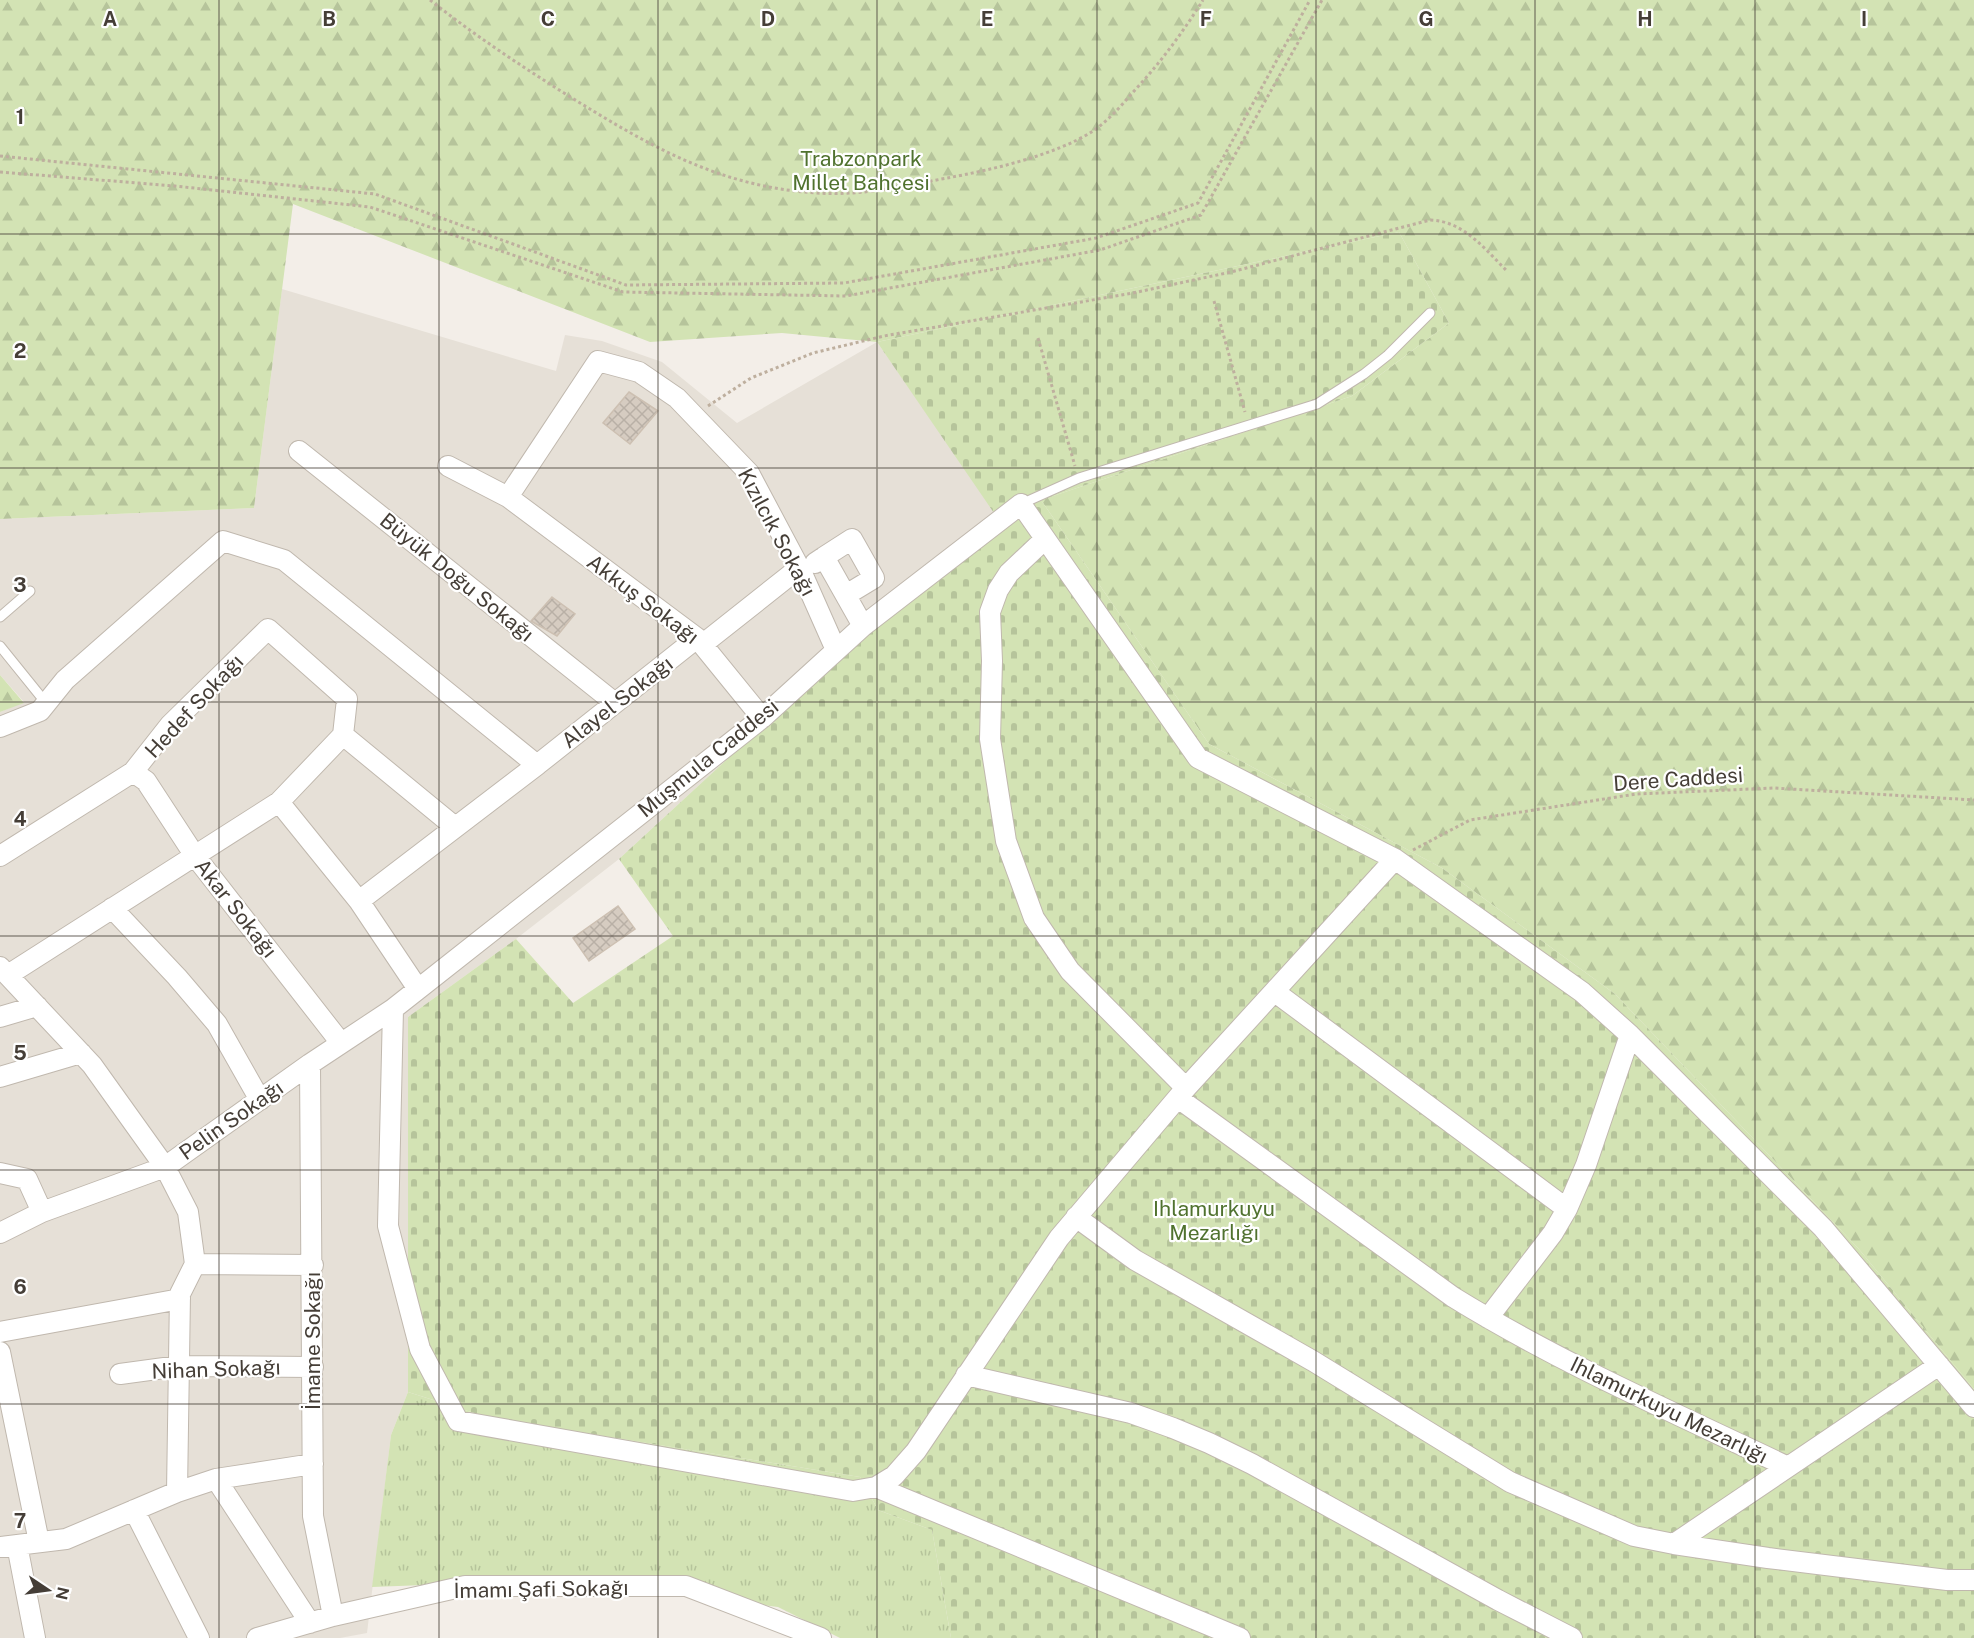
<svg xmlns="http://www.w3.org/2000/svg" width="1974" height="1638" font-family="'Public Sans',sans-serif">
<style>
.residential{fill:#e6e0d7}
.grass{fill:url(#grass-tufts)}
.forest{fill:url(#forest-firs)}
.cemetery{fill:url(#cemetery-stones)}
.building{fill:url(#building-cross-hatch);stroke:#cdc0b2;stroke-width:1.5}
.lines{fill:none;stroke-linecap:round;stroke-linejoin:round}
.service-casing{stroke:#c0b8ae;stroke-width:11}
.minor-casing{stroke:#c0b8ae;stroke-width:22}
.path{stroke:#beaf9e;stroke-width:3;stroke-dasharray:3 3;stroke-linecap:butt}
.service{stroke:#fff;stroke-width:9}
.minor{stroke:#fff;stroke-width:20}
.grid{fill:none;stroke:#453e37;stroke-width:1.5;stroke-opacity:0.55}
.labels{text-anchor:middle;dominant-baseline:central;stroke-width:4.5;stroke-linejoin:round;paint-order:stroke}
.park-label{font-size:21px;fill:#50722f;stroke:#fff}
.street-label{font-size:21px;fill:#453e37;stroke:#fff}
.grid-label{font-size:20px;text-anchor:middle;font-weight:bold;fill:#453e37;stroke:#fff;stroke-width:4.5;stroke-linejoin:round;paint-order:stroke}
</style>
<defs>
<pattern id="grass-tufts" width="24" height="20" patternUnits="userSpaceOnUse" patternTransform="scale(1.5)"><rect width="24" height="20" fill="#d3e3b4"/><path d="M3 7l-1-3M5 7V3M7 7l1-3M15 17l-1-3M17 17v-4M19 17l1-3" fill="none" stroke="#b6c49b"/></pattern>
<pattern id="forest-firs" width="22" height="20" patternUnits="userSpaceOnUse" patternTransform="scale(1.5)"><rect width="22" height="20" fill="#d3e3b4"/><path d="M5 1l3.5 6h-7zM16 11l3.5 6h-7z" fill="#b6c49b"/></pattern>
<pattern id="cemetery-stones" width="16" height="16" patternUnits="userSpaceOnUse" patternTransform="scale(1.5)"><rect width="16" height="16" fill="#d3e3b4"/><path d="M2 7V4a2 2 0 0 1 4 0v3zM10 15v-3a2 2 0 0 1 4 0v3z" fill="#b6c49b"/></pattern>
<pattern id="building-cross-hatch" width="8" height="8" patternUnits="userSpaceOnUse" patternTransform="scale(1.5)"><rect width="8" height="8" fill="#d6ccc1"/><path d="M0 0l8 8M0 8l8-8" fill="none" stroke="#b9b0a6"/></pattern>
</defs>
<rect width="100%" height="100%" fill="#f3eee8"/>
<path class="residential" d="M 282,289 L 556,371 L 565,335 L 602,341 L 662,362 L 737,423 L 877,342 L 995,512 L 619,859 L 516,939 L 408,1017 L 408,1392 L 391,1435 L 367,1633 L 340,1638 L 0,1638 L 0,712 L 24,702 L 0,675 L 0,519 L 254,508 Z"/>
<path class="grass" d="M 408,1392 L 490,1418 L 860,1477 L 878,1510 L 932,1530 L 951,1638 L 840,1638 L 778,1607 L 559,1580 L 372,1587 L 391,1435 Z"/>
<path class="forest" d="M 0,0 L 1974,0 L 1974,1389 L 1858,1248 L 1615,994 L 1442,868 L 1209,744 L 1041,500 L 1352,396 L 1449,323 L 1399,232 L 877,342 L 782,333 L 650,342 L 293,204 L 254,508 L 0,519 Z
M 0,675 L 24,703 L 0,712 Z"/>
<path class="cemetery" d="M 1399,232 L 1449,323 L 1352,396 L 1041,500 L 1209,744 L 1442,868 L 1615,994 L 1858,1248 L 1974,1389 L 1974,1638 L 951,1638 L 932,1530 L 878,1510 L 860,1477 L 490,1418 L 408,1392 L 408,1017 L 516,939 L 573,1003 L 673,936 L 619,859 L 994,513 L 877,342 Z"/>
<path class="building" d="M 629,392 L 658,411 L 630,444 L 603,423 Z
M 552,597 L 575,614 L 557,636 L 531,621 Z
M 618,906 L 635,929 L 589,961 L 573,938 Z"/>
<g class="lines">
<defs>
<path id="service" d="M 1021,504 L 1079,478 L 1317,404 L 1364,374 L 1388,355 L 1430,313
M 0,617 L 30,591
M 0,646 L 46,703"/>
<path id="minor" d="M 299,451 L 615,703
M 448,466 L 508,497 L 697,638 L 762,718
M 508,497 L 598,361 L 639,372 L 677,398 L 749,473 L 801,571 L 836,650
M 1045,539 L 1009,573 L 998,590 L 990,612 L 992,661 L 990,739 L 1006,841 L 1034,918 L 1070,971 L 1186,1088
M 824,557 L 852,539 L 874,578 L 846,595
M 815,563 L 824,557 L 863,626
M 703,644 L 799,568
M 0,727 L 40,711 L 65,680 L 223,541 L 284,560 L 537,765 L 359,901 L 279,802 L 8,975
M 537,765 L 697,638
M 133,772 L 146,781 L 195,856 L 341,1043
M 279,802 L 343,735
M 0,856 L 133,772 L 170,725 L 268,629 L 347,699 L 343,735 L 455,827
M 359,901 L 418,989
M 112,908 L 177,977 L 217,1024 L 260,1100
M 0,967 L 92,1065 L 165,1167 L 310,1064 L 393,1009 L 762,718 L 863,626 L 1021,504 L 1198,758 L 1395,859 L 1582,992 L 1630,1035 L 1823,1228 L 1974,1407
M 1275,992 L 1567,1209
M 393,1009 L 388,1226 L 420,1349 L 458,1421 L 853,1491 L 876,1487 L 894,1476 L 916,1451 L 1059,1238 L 1186,1088 L 1395,859
M 0,1017 L 37,1006
M 310,1064 L 313,1516 L 333,1616
M 0,1077 L 81,1053
M 1178,1098 L 1453,1297 C 1560,1363 1675,1413 1788,1467
M 0,1173 L 27,1179 L 42,1212
M 1076,1217 L 1135,1260 L 1313,1361 L 1510,1482 L 1634,1536 L 1674,1544 L 1768,1558 L 1947,1580 L 1974,1580
M 0,1233 L 42,1212 L 165,1167 L 188,1212 L 195,1264 L 180,1294 L 177,1492 L 216,1479 L 310,1623
M 195,1264 L 313,1265
M 1488,1318 L 1553,1233 L 1567,1209 L 1586,1165 L 1630,1035
M 0,1332 L 180,1299
M 0,1352 L 39,1542
M 120,1374 L 179,1366 L 313,1367
M 966,1375 L 1131,1413 L 1173,1428 L 1209,1443 L 1252,1464 L 1498,1600 L 1572,1638
M 216,1479 L 313,1464
M 876,1487 L 1240,1638
M 134,1510 L 199,1638
M 1674,1544 L 1939,1365
M 17,1545 L 35,1638
M 0,1547 L 66,1539 L 177,1492
M 257,1638 L 333,1616 L 465,1586 L 686,1586 L 821,1638"/>
</defs>
<use href="#service" class="service-casing"/>
<use href="#minor" class="minor-casing"/>
<path class="path" d="M 430,0 C 473,34 518,64 564,93 C 646,144 718,187 817,193 C 862,196 904,186 947,178 C 991,170 1056,155 1093,131 C 1109,120 1122,105 1135,90 C 1161,62 1183,32 1203,0
M 0,156 L 375,194 L 626,285 L 844,283 L 1096,238 L 1198,203 L 1310,0
M 0,172 L 175,186 L 370,207 L 623,292 L 846,296 L 1100,250 L 1201,215 L 1322,0
M 1214,301 L 1245,412
M 1038,338 L 1075,466
M 708,406 L 751,378 L 813,353 L 884,336 L 1133,293 L 1231,272 L 1430,220 C 1463,221 1484,248 1506,270
M 1413,850 L 1470,820 L 1636,794 L 1774,788 L 1974,800"/>
<use href="#service" class="service"/>
<use href="#minor" class="minor"/>
</g>
<path class="grid" d="M 219,0 L 219,1638M 439,0 L 439,1638M 658,0 L 658,1638M 877,0 L 877,1638M 1097,0 L 1097,1638M 1316,0 L 1316,1638M 1535,0 L 1535,1638M 1755,0 L 1755,1638M 0,234 L 1974,234M 0,468 L 1974,468M 0,702 L 1974,702M 0,936 L 1974,936M 0,1170 L 1974,1170M 0,1404 L 1974,1404"/>
<g class="labels">
<g class="park-label">
<text x="861" y="158">Trabzonpark<tspan x="861" dy="24">Millet Bahçesi</tspan></text>
<text x="1214" y="1208">Ihlamurkuyu<tspan x="1214" dy="24">Mezarlığı</tspan></text>
</g>
<g class="street-label">
<text transform="translate(777 532) rotate(62)">Kızılcık Sokağı</text>
<text transform="translate(457 577) rotate(39)">Büyük Doğu Sokağı</text>
<text transform="translate(643 599) rotate(37)">Akkuş Sokağı</text>
<text transform="translate(617 702) rotate(-38)">Alayel Sokağı</text>
<text transform="translate(194 706) rotate(-47)">Hedef Sokağı</text>
<text transform="translate(708 758) rotate(-39)">Muşmula Caddesi</text>
<text transform="translate(1678 779) rotate(-4)">Dere Caddesi</text>
<text transform="translate(236 908) rotate(52)">Akar Sokağı</text>
<text transform="translate(231 1120) rotate(-35)">Pelin Sokağı</text>
<text transform="translate(312 1341) rotate(-90)">İmame Sokağı</text>
<text transform="translate(216 1369) rotate(-2)">Nihan Sokağı</text>
<text transform="translate(1669 1410) rotate(26)">Ihlamurkuyu Mezarlığı</text>
<text transform="translate(541 1589) rotate(-1)">İmamı Şafi Sokağı</text>
</g>
</g>
<g class="grid-label">
<text x="110" y="26">A</text>
<text x="329" y="26">B</text>
<text x="548" y="26">C</text>
<text x="768" y="26">D</text>
<text x="987" y="26">E</text>
<text x="1206" y="26">F</text>
<text x="1426" y="26">G</text>
<text x="1645" y="26">H</text>
<text x="1864" y="26">I</text>
<text x="20" y="124">1</text>
<text x="20" y="358">2</text>
<text x="20" y="592">3</text>
<text x="20" y="826">4</text>
<text x="20" y="1060">5</text>
<text x="20" y="1294">6</text>
<text x="20" y="1528">7</text>
</g>
<g transform="translate(48 1590) rotate(103)" stroke="#ffffff" stroke-width="4.5" paint-order="stroke">
<path d="M0-4.5L10 22L0 15L-10 22Z" fill="#453e37"/>
<text y="-9" font-size="16" font-weight="bold" text-anchor="middle" fill="#453e37">N</text>
</g>
</svg>
